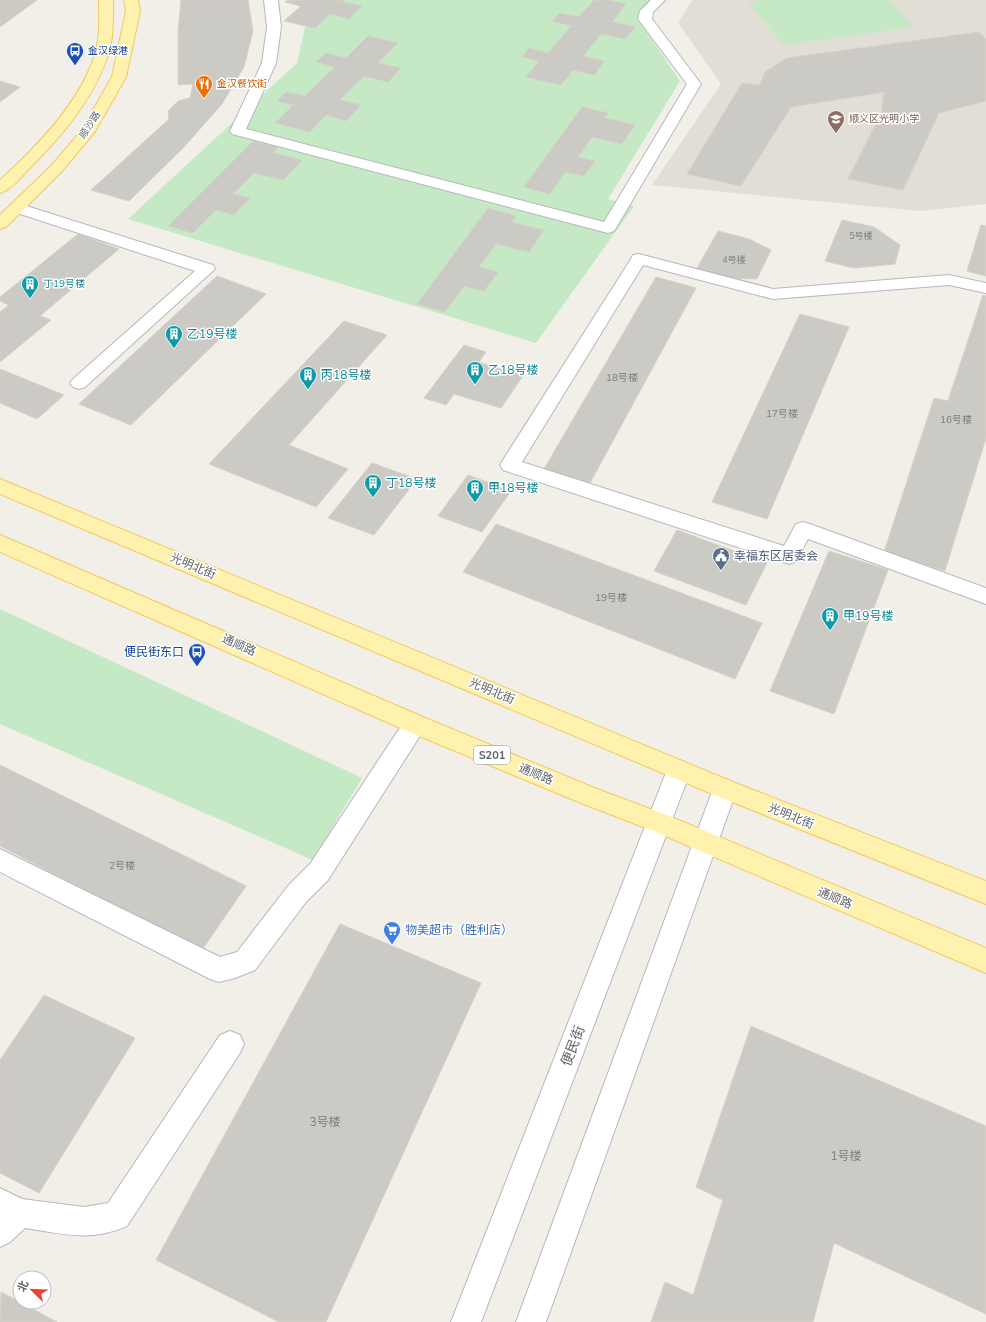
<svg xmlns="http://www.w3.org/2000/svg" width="986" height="1322" font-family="'Nunito Sans','Noto Sans SC',sans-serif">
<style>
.education{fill:#e1ded6}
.green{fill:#c5e8c5}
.building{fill:#cccac5;stroke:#d6d1c6}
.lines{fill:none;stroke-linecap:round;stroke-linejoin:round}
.minor-casing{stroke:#b5b8bc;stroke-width:2}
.major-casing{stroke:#f2c960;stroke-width:2}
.minor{fill:#fff;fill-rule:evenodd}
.major{fill:#fff2af;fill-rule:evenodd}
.labels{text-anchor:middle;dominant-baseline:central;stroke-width:3;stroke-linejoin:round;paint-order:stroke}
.far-number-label{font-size:9px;fill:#7a7d7f}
.far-transit-label{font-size:10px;fill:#164399;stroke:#fff;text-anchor:start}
.far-food-label{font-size:10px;fill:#c56008;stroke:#fff;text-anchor:start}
.far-education-label{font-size:10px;fill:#785e54;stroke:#fff;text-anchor:start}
.far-street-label{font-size:10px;fill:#5f6368;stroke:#fff}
.far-culture-label{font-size:10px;fill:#0d838f;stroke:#fff;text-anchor:start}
.number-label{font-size:10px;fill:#7a7d7f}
.shield{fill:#fff;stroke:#8f9295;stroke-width:1}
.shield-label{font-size:11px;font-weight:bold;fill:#5f6368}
.culture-label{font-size:12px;fill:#0d838f;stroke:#fff;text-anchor:start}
.service-label{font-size:12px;fill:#4e5e75;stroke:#fff;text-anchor:start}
.street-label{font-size:12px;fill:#5f6368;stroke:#fff}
.transit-label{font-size:12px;fill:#164399;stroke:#fff;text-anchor:end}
.shop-label{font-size:12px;fill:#366cbe;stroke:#fff;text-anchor:start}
.near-number-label{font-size:12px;fill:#7a7d7f}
.near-street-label{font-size:14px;fill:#5f6368;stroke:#fff}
</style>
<rect width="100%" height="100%" fill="#f1efe8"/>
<path class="education" d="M 692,0 L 986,0 L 986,204 L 920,211 L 652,185 L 721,84 L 678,23 Z"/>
<path class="green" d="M 311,0 L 652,0 L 637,18 L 680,81 L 608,199 L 634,206 L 536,343 L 128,219 L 297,63 Z
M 762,0 L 888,0 L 914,27 L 783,45 L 748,2 Z
M 0,609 L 362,778 L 313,860 L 0,724 Z"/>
<path class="building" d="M 0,0 L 37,0 L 0,27 Z
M 181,0 L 248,0 L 253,31 L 244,67 L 222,104 L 184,147 L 129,201 L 91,190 L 169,119 L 168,111 L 178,101 L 190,98 L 193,84 L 178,85 L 178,32 Z
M 288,0 L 344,0 L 343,2 L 362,6 L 349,19 L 330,14 L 315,28 L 284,21 L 301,6 L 285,2 Z
M 594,0 L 608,0 L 626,4 L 612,22 L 635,27 L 625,39 L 601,34 L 583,56 L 604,61 L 594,75 L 573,70 L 561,85 L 526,77 L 539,61 L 522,57 L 529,48 L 548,53 L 571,26 L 552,21 L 559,13 L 579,17 Z
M 979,32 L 986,39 L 986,101 L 939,113 L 903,190 L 848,179 L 882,112 L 884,92 L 791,107 L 741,186 L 687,174 L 742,83 L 760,85 L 765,72 L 787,58 Z
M 368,36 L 398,43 L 378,63 L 401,68 L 388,82 L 364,76 L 340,100 L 361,105 L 346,121 L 326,115 L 310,132 L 275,123 L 293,105 L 277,101 L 286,92 L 305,96 L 335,67 L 316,62 L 326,53 L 346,58 Z
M 0,81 L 20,87 L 0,102 Z
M 582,107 L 608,113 L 604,118 L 635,125 L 622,144 L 592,137 L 578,157 L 595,161 L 584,176 L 565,172 L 550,194 L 524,187 Z
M 253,141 L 278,147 L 273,153 L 302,160 L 283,180 L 254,173 L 233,194 L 250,198 L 234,215 L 216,210 L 193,233 L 168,226 Z
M 488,208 L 516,216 L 511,222 L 544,230 L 529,252 L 496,244 L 479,267 L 498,272 L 484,291 L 464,286 L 445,312 L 417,304 Z
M 842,220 L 874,227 L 900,245 L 895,264 L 854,268 L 825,261 Z
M 981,225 L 986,226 L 986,276 L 967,271 Z
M 718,231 L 749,239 L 771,250 L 757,279 L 728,278 L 696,270 Z
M 78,234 L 119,249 L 40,316 L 51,320 L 0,362 L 0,312 L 9,305 L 0,301 L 0,297 Z
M 217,276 L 266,294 L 131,425 L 79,404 Z
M 656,277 L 696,288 L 590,483 L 544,469 Z
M 983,295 L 986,296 L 986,438 L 945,571 L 884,552 L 934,398 L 948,401 Z
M 800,314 L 849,327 L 767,519 L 712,502 Z
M 344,321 L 387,335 L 289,445 L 348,469 L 316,507 L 209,464 Z
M 464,345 L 486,352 L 479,362 L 523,376 L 501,408 L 454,394 L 446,405 L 424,398 Z
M 0,369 L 64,395 L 37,419 L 0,403 Z
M 372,463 L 417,479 L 374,535 L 328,518 Z
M 468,475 L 511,491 L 482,532 L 438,516 Z
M 496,524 L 762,623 L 735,679 L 463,572 Z
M 677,530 L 767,563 L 746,605 L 654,571 Z
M 829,551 L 888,570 L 834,714 L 770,691 Z
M 0,765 L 246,886 L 202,950 L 0,846 Z
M 340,924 L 481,983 L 326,1322 L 279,1322 L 156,1260 Z
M 44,995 L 135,1038 L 39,1193 L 0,1173 L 0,1060 Z
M 751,1026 L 986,1126 L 986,1314 L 834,1243 L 813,1322 L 651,1322 L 665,1282 L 693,1295 L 723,1200 L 696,1187 Z
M 1,1292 L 57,1322 L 0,1322 Z"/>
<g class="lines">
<defs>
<path id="minor" d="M 264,0 L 278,0 L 281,27 L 276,63 L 246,129 L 604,222 L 687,84 L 638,19 L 640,11 L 651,0 L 665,0 L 653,12 L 652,19 L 701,84 L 616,228 L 614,231 L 608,233 L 232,134 L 230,131 L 262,63 L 267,27 Z
M 17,203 L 213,265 L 215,269 L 85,387 L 79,389 L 73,387 L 70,383 L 73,379 L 195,271 L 11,211 L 9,208 L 11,205 Z
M 639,254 L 773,289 L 949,275 L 986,283 L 986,293 L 949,285 L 773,299 L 643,265 L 522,462 L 784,546 L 796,524 L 803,522 L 810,524 L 986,588 L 986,604 L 808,539 L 796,561 L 789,564 L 503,470 L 500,465 L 503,460 L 631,259 L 633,255 Z
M 415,715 L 423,717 L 426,724 L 423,731 L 328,880 L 306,902 L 255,970 L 235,978 L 219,982 L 210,979 L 0,872 L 0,849 L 220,957 L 237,952 L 288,886 L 310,864 L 407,717 Z
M 679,760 L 687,763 L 691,770 L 481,1322 L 451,1322 L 667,770 L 671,763 Z
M 725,779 L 733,782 L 737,789 L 546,1322 L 516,1322 L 713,789 L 717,782 Z
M 230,1031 L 240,1035 L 244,1044 L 240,1053 L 127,1226 C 91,1242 63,1234 25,1228 L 10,1242 L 0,1247 L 0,1188 L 22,1199 L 84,1207 L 108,1203 L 220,1035 Z"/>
<path id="major" d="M 99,0 L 113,0 C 113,20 114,41 106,61 C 90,104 58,140 26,172 C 19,180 10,190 0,193 L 0,180 C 39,145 90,93 98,40 C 100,27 99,13 99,0 Z
M 124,0 L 138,0 L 140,11 L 126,77 L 94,133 L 62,171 L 6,227 L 0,229 L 0,215 L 52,165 L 81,131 L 112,77 L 126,11 Z
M 0,479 L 733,782 L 986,881 L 986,904 L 717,796 L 0,494 Z
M 0,535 L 423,717 L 597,789 L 669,816 L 986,948 L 986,973 L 651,830 L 581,803 L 407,731 L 0,552 Z"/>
</defs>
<use href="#minor" class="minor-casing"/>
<use href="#major" class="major-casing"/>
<use href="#minor" class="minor"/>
<use href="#major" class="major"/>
</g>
<defs>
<symbol id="bus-pin" viewBox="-11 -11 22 30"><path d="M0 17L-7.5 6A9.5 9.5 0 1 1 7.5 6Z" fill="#1a4fb4" stroke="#fff"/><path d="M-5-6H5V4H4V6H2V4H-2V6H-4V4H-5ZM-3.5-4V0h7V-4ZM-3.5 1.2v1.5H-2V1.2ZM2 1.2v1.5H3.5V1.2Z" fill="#fff"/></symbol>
<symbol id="restaurant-pin" viewBox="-11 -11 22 30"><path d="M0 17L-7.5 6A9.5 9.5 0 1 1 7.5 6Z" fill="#e8710a" stroke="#fff"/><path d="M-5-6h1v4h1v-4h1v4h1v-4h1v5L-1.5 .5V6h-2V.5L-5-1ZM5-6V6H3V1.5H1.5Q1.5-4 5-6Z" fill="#fff"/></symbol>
<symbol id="school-pin" viewBox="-11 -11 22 30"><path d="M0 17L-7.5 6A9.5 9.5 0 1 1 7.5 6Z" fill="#8d6e63" stroke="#fff"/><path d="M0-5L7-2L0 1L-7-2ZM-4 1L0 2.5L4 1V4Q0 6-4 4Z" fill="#fff"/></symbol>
<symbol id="building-pin" viewBox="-11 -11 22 30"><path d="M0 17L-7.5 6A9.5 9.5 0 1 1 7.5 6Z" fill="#0f9aa8" stroke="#fff"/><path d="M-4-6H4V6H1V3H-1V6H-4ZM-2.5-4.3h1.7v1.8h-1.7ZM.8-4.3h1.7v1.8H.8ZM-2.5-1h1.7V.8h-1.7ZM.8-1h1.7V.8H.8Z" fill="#fff"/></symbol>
<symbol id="civic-pin" viewBox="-11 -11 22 30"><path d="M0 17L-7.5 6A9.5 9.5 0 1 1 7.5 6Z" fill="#5c6f8a" stroke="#fff"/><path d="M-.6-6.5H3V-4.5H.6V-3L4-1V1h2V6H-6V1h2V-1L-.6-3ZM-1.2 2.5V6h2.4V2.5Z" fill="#fff"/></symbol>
<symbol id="supermarket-pin" viewBox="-11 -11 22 30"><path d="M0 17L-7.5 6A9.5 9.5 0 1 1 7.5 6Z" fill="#3f7fe0" stroke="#fff"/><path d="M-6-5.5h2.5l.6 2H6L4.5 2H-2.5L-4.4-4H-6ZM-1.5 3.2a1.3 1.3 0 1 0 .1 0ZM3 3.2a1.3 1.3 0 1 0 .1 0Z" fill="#fff"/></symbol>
</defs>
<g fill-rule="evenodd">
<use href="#bus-pin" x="65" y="41" width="20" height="27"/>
<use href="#restaurant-pin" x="194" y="74" width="20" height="27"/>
<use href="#school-pin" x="826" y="109" width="20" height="27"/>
<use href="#building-pin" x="20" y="274" width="20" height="27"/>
<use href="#building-pin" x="164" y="324" width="20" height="27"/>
<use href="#building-pin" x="465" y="360" width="20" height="27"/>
<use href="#building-pin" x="298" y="365" width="20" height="27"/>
<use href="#building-pin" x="363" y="473" width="20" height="27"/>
<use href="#building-pin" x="465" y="478" width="20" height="27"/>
<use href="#civic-pin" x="711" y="546" width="20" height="27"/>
<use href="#building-pin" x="820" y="606" width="20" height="27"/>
<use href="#bus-pin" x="187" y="642" width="20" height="27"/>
<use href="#supermarket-pin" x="382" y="920" width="20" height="27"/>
</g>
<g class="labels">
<g class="far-number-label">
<text x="861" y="236">5号楼</text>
<text x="734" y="260">4号楼</text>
</g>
<g class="far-transit-label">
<text x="88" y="51">金汉绿港</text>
</g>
<g class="far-food-label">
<text x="217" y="84">金汉餐饮街</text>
</g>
<g class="far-education-label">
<text x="849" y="119">顺义区光明小学</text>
</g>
<g class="far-street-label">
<text transform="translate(90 125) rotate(-57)">顺沙路</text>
</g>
<g class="far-culture-label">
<text x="43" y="284">丁19号楼</text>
</g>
<g class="number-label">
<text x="622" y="378">18号楼</text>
<text x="782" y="414">17号楼</text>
<text x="956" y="420">16号楼</text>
<text x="611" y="598">19号楼</text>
<text x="122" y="866">2号楼</text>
</g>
<rect class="shield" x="474" y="746" width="36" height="18" rx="3"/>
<g class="shield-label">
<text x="492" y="755">S201</text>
</g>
<g class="culture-label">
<text x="187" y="334">乙19号楼</text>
<text x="488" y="370">乙18号楼</text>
<text x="321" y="375">丙18号楼</text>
<text x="386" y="483">丁18号楼</text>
<text x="488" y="488">甲18号楼</text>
<text x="843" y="616">甲19号楼</text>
</g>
<g class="service-label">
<text x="734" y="556">幸福东区居委会</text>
</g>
<g class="street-label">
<text transform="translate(193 566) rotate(23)">光明北街</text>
<text transform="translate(239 645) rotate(24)">通顺路</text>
<text transform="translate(492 691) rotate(23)">光明北街</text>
<text transform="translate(536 774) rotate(23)">通顺路</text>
<text transform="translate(791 816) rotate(22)">光明北街</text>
<text transform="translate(835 898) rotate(23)">通顺路</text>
</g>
<g class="transit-label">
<text x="184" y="652">便民街东口</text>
</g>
<g class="shop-label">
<text x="405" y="930">物美超市（胜利店）</text>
</g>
<g class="near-number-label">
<text x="325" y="1122">3号楼</text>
<text x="846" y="1156">1号楼</text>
</g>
<g class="near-street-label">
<text transform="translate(573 1046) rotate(-69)">便民街</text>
</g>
</g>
<g transform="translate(32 1290) rotate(293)"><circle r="19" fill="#ffffff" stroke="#bfc1c3"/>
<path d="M0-3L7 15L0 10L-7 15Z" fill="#ea4335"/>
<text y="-6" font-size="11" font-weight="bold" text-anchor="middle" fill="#5f6368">北</text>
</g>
</svg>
